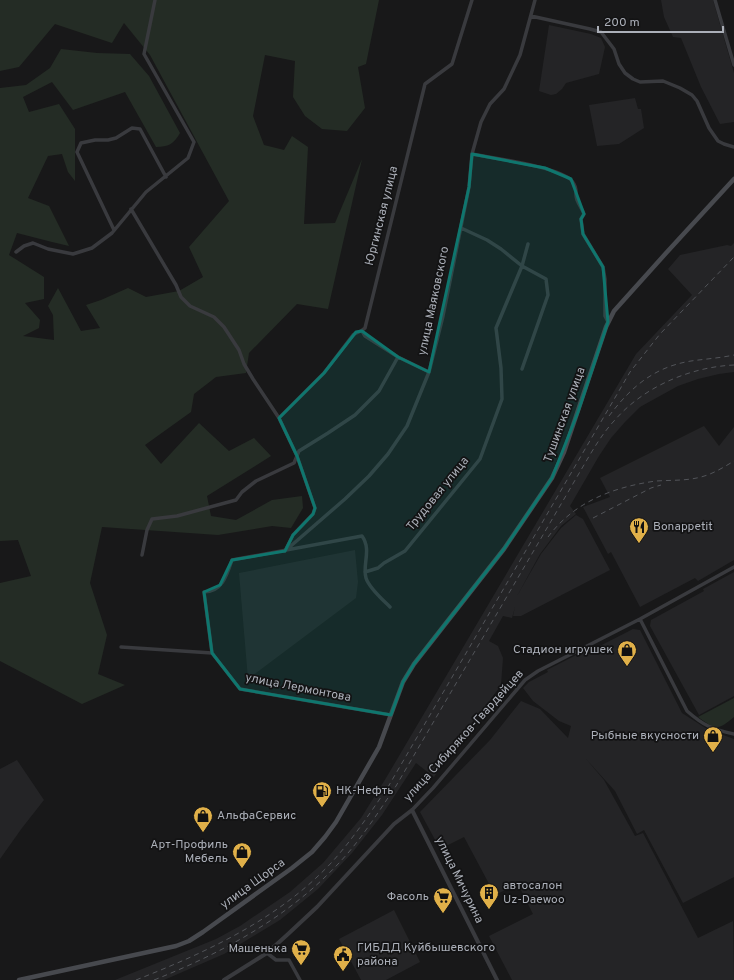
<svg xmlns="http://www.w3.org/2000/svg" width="734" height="980" font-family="Overpass,sans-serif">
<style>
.built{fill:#242426}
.green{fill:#242c25}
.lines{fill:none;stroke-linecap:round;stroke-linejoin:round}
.minor{stroke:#393a3e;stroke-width:3.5}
.tertiary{stroke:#393a3e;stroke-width:4}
.secondary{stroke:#47494e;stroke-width:4.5}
.rail{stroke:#525459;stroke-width:1;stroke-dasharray:5 4;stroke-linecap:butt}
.marked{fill:#0f766e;fill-opacity:0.2;stroke:#0f766e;stroke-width:3;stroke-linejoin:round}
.labels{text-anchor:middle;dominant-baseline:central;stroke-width:3.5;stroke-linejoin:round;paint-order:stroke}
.street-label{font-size:12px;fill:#abafb8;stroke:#131314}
.poi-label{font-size:12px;fill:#abafb8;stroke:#131314;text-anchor:start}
</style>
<rect width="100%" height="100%" fill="#181819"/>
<path class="built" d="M 661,0 L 713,0 L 734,73 L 734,122 L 720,124 L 701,87 L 681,38 L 673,37 L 664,17 Z
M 549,25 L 591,34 L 601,38 L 605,47 L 599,74 L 566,83 L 562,89 L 556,94 L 551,95 L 539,91 Z
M 635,98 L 638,109 L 641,109 L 644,128 L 619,144 L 597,146 L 589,105 Z
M 734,243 L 734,372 L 719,374 L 698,379 L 678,386 L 640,407 L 625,422 L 611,438 L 599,456 L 570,506 L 576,514 L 561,526 L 540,554 L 517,596 L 541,554 L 561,528 L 576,515 L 583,519 L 610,570 L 521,616 L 513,616 L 515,607 L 512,618 L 503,616 L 489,641 L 498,646 L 503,658 L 501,685 L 434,777 L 416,763 L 382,815 L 352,853 L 318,889 L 280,920 L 224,954 L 164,980 L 115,980 L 216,939 L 240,926 L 290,892 L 323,863 L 361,818 L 386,778 L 636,354 L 692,295 L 668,269 L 680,255 L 727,245 L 731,246 Z
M 704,426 L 719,446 L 734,427 L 734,560 L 698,581 L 695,578 L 640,607 L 611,552 L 608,554 L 583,507 L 610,497 L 600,478 Z
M 355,550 L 358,582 L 356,598 L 248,679 L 239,573 Z
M 734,572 L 734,696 L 699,715 L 650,626 L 651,620 L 704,591 L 703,589 Z
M 633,629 L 640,630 L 682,713 L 707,729 L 734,739 L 734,877 L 683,903 L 644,830 L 637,834 L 615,791 L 586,759 L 604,780 L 635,836 L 643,833 L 698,938 L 733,921 L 734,980 L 512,980 L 489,936 L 533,914 L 518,884 L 495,895 L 464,837 L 440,849 L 420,812 L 490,740 L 521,701 L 540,709 L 568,738 L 571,726 L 559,721 L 533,701 L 523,688 L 529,682 L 548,672 L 547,670 L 586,650 L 588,652 Z
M 17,760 L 44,800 L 22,828 L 0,859 L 0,769 Z
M 394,910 L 420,962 L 386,980 L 361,980 L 339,939 Z"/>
<path class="green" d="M 0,0 L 379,0 L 366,64 L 358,67 L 365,108 L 347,131 L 322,129 L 305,116 L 293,97 L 295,61 L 265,55 L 253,116 L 264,145 L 284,150 L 292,136 L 308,147 L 304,224 L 335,223 L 362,159 L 328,309 L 297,304 L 249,353 L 246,373 L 216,377 L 194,394 L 191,412 L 145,445 L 161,464 L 199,423 L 229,451 L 254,438 L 271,456 L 207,496 L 211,516 L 236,520 L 272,500 L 302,496 L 303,508 L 291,528 L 272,526 L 218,535 L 102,527 L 90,583 L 107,635 L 98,674 L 125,685 L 82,704 L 0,661 L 0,583 L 31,576 L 18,540 L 0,541 L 0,88 L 26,85 L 50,68 L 61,49 L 97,53 L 130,54 L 149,76 L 180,133 C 174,144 168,147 156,147 L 125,92 L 73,110 L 52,82 L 23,97 L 29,112 L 59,104 L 75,129 L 75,181 L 68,172 L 62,154 L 48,156 L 28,198 L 49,206 L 69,246 L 52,242 L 17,233 L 9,255 L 44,277 L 44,299 L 25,303 L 40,320 L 39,328 L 23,336 L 54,340 L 53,315 L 48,306 L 58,288 L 81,331 L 100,328 L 86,305 L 101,300 L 128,288 L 146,297 L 179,291 L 203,277 L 189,247 L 229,201 L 150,55 L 124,23 L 112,43 L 55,24 L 19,67 L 0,71 Z
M 734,698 L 734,717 C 717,731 716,730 698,717 Z"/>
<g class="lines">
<path class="minor" d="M 715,0 L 734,65
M 531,16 L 590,29 L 601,32 L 614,49 L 619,64 L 625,73 L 633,79 L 640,82 L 663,81 L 680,88 L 692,95 L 697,101 L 709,128 L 718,141 L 724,144 L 734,147
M 472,154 C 492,158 561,167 572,181 C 579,190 574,192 577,200 C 579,205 582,209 584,214 L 581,219 L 583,234 L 603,267 L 605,279 L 605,316 L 608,322
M 131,209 L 176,285 L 181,297 L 190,306 L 214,317 L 224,327 L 239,350 L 244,364 L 253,379 L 279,418 L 297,456 L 315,508 L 313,514 L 293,535 L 286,549
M 461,228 L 487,240 L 501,249 L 522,266 L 546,279 L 548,295 L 522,369
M 114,230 L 77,152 L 81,143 L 95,140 L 108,140 L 116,138 L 132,128 L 140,129 L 166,177
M 16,252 L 24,246 L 33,243 L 48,249 L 73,254 L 92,248 L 112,233 L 146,192 L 188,158 L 194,142 L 144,54 L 155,0
M 362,331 L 365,336 L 398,357
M 279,418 L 324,373 L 353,335 C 357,332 361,332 365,328 L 425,84 L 452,64 L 472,0
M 285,551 L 345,499 L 369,476 L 388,454 L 407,426 L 429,372 L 443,316 L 469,187 L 472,154 L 481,122 L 490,104 L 504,89 L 520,55 L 535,0
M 142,555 L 147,530 L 152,519 L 177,516 L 236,500 L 242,492 L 256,481 L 294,463 L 299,451 L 328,433 L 355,415 L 379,391 L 398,357 L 429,372
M 365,572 L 378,568 L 384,563 L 405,551 L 480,459 L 502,399 L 501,368 L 496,328 L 522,266 L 528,244
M 640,619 L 687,711 C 704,726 712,729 734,734
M 121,647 L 212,653 L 240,689 L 391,715
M 212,653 L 204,592 C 222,592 227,575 232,560 L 362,536 C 372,550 362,565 366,578 C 369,588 383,600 390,607
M 412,810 L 433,788 L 525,680 L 538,671 L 640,619 L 734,567
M 267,953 L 276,960 L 289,960 L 300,980"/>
<path class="tertiary" d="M 224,980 L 267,953 L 287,935 L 317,907 L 394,824 L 412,810 L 497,980"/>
<path class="secondary" d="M 19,980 L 176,946 L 189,941 L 203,932 L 292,868 L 312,852 L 325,837 L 336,822 L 379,747 L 403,682 L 414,664 L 504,549 L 552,478 L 564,452 L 606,327 L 614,311 L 667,252 L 734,179"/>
<path class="rail" d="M 609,416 C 631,387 654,367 691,361 C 705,359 720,358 734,355
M 593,518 L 651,488 L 661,485
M 548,537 C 574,502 613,487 656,481 C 671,480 686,481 701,477 C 713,474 724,467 734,461
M 136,980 C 207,952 279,919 332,862 C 353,839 370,813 388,787 L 630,372 L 660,334 L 734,257
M 154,980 C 227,951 296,913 348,853 C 366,832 381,808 396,786 L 581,470 C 591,453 601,435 614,421 C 643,387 690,367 734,365"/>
</g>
<path class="marked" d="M 472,154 L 545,168 L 571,179 L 584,214 L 581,219 L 583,234 L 603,267 L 608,322 L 578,412 L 552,478 L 504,549 L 414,664 L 403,682 L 391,715 L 240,689 L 212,653 L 204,592 L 220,585 L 232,560 L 285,551 L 293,535 L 313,514 L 315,508 L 297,456 L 279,418 L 324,373 L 356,332 L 362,331 L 398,357 L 429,372 L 469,187 Z"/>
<defs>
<symbol id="restaurant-pin" viewBox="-11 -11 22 30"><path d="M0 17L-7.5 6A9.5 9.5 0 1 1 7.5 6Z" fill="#e0b049" stroke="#131314"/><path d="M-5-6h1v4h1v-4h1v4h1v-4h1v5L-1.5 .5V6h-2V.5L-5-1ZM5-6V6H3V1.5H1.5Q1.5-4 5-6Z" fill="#111"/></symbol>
<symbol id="shop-pin" viewBox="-11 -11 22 30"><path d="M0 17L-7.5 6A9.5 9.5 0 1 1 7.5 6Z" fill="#e0b049" stroke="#131314"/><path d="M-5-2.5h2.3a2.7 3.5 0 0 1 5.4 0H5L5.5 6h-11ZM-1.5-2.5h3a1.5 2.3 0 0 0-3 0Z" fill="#111"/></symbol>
<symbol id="fuel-pin" viewBox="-11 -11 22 30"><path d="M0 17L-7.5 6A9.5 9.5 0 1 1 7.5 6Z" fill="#e0b049" stroke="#131314"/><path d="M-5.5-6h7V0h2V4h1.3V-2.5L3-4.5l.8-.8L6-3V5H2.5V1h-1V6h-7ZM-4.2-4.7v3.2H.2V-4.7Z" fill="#111"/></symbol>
<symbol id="building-pin" viewBox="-11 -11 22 30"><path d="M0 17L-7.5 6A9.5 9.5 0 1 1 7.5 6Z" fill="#e0b049" stroke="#131314"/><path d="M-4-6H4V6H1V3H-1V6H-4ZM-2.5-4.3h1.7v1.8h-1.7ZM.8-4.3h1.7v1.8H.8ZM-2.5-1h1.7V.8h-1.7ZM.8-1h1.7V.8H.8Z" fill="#111"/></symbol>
<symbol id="supermarket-pin" viewBox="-11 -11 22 30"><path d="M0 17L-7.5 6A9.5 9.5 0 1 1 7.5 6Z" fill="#e0b049" stroke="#131314"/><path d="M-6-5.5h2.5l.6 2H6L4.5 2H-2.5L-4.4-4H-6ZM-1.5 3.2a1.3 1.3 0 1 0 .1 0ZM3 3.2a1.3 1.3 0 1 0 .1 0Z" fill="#111"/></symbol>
<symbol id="civic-pin" viewBox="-11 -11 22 30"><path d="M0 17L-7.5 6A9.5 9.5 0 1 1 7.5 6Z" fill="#e0b049" stroke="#131314"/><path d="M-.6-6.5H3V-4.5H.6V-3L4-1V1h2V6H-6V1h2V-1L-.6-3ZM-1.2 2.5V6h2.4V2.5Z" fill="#111"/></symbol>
</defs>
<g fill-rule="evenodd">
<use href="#restaurant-pin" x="628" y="516" width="22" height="30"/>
<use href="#shop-pin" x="616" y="639" width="22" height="30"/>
<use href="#shop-pin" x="702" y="725" width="22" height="30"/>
<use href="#fuel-pin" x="311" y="780" width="22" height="30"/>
<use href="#shop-pin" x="192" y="805" width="22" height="30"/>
<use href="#shop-pin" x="231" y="841" width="22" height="30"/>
<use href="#building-pin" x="478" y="882" width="22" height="30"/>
<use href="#supermarket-pin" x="432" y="886" width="22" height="30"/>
<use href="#supermarket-pin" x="290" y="938" width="22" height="30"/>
<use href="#civic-pin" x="332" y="944" width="22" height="30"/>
</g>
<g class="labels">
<g class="street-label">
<text transform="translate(382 216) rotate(-76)">Юргинская улица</text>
<text transform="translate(434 301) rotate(-78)">улица Маяковского</text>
<text transform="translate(565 415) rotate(-70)">Тушинская улица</text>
<text transform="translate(438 494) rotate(-51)">Трудовая улица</text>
<text transform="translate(298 688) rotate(11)">улица Лермонтова</text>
<text transform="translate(464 736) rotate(-48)">улица Сибиряков-Гвардейцев</text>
<text transform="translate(459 880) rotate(64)">улица Мичурина</text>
<text transform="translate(253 884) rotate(-36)">улица Щорса</text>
</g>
<g class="poi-label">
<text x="653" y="527">Bonappetit</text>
<text x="613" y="650" text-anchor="end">Стадион игрушек</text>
<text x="699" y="736" text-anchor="end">Рыбные вкусности</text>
<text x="336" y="791">НК-Нефть</text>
<text x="217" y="816">АльфаСервис</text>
<text x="228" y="845" text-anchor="end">Арт-Профиль<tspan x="228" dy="14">Мебель</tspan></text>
<text x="503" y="886">автосалон<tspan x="503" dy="14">Uz-Daewoo</tspan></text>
<text x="429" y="897" text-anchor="end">Фасоль</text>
<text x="357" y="948">ГИБДД Куйбышевского<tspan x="357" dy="14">района</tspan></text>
<text x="287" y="949" text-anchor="end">Машенька</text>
</g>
</g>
<path d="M598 26v6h125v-6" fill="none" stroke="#abafb8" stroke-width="2"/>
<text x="604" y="26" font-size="12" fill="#abafb8" stroke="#131314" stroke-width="3" paint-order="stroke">200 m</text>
</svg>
